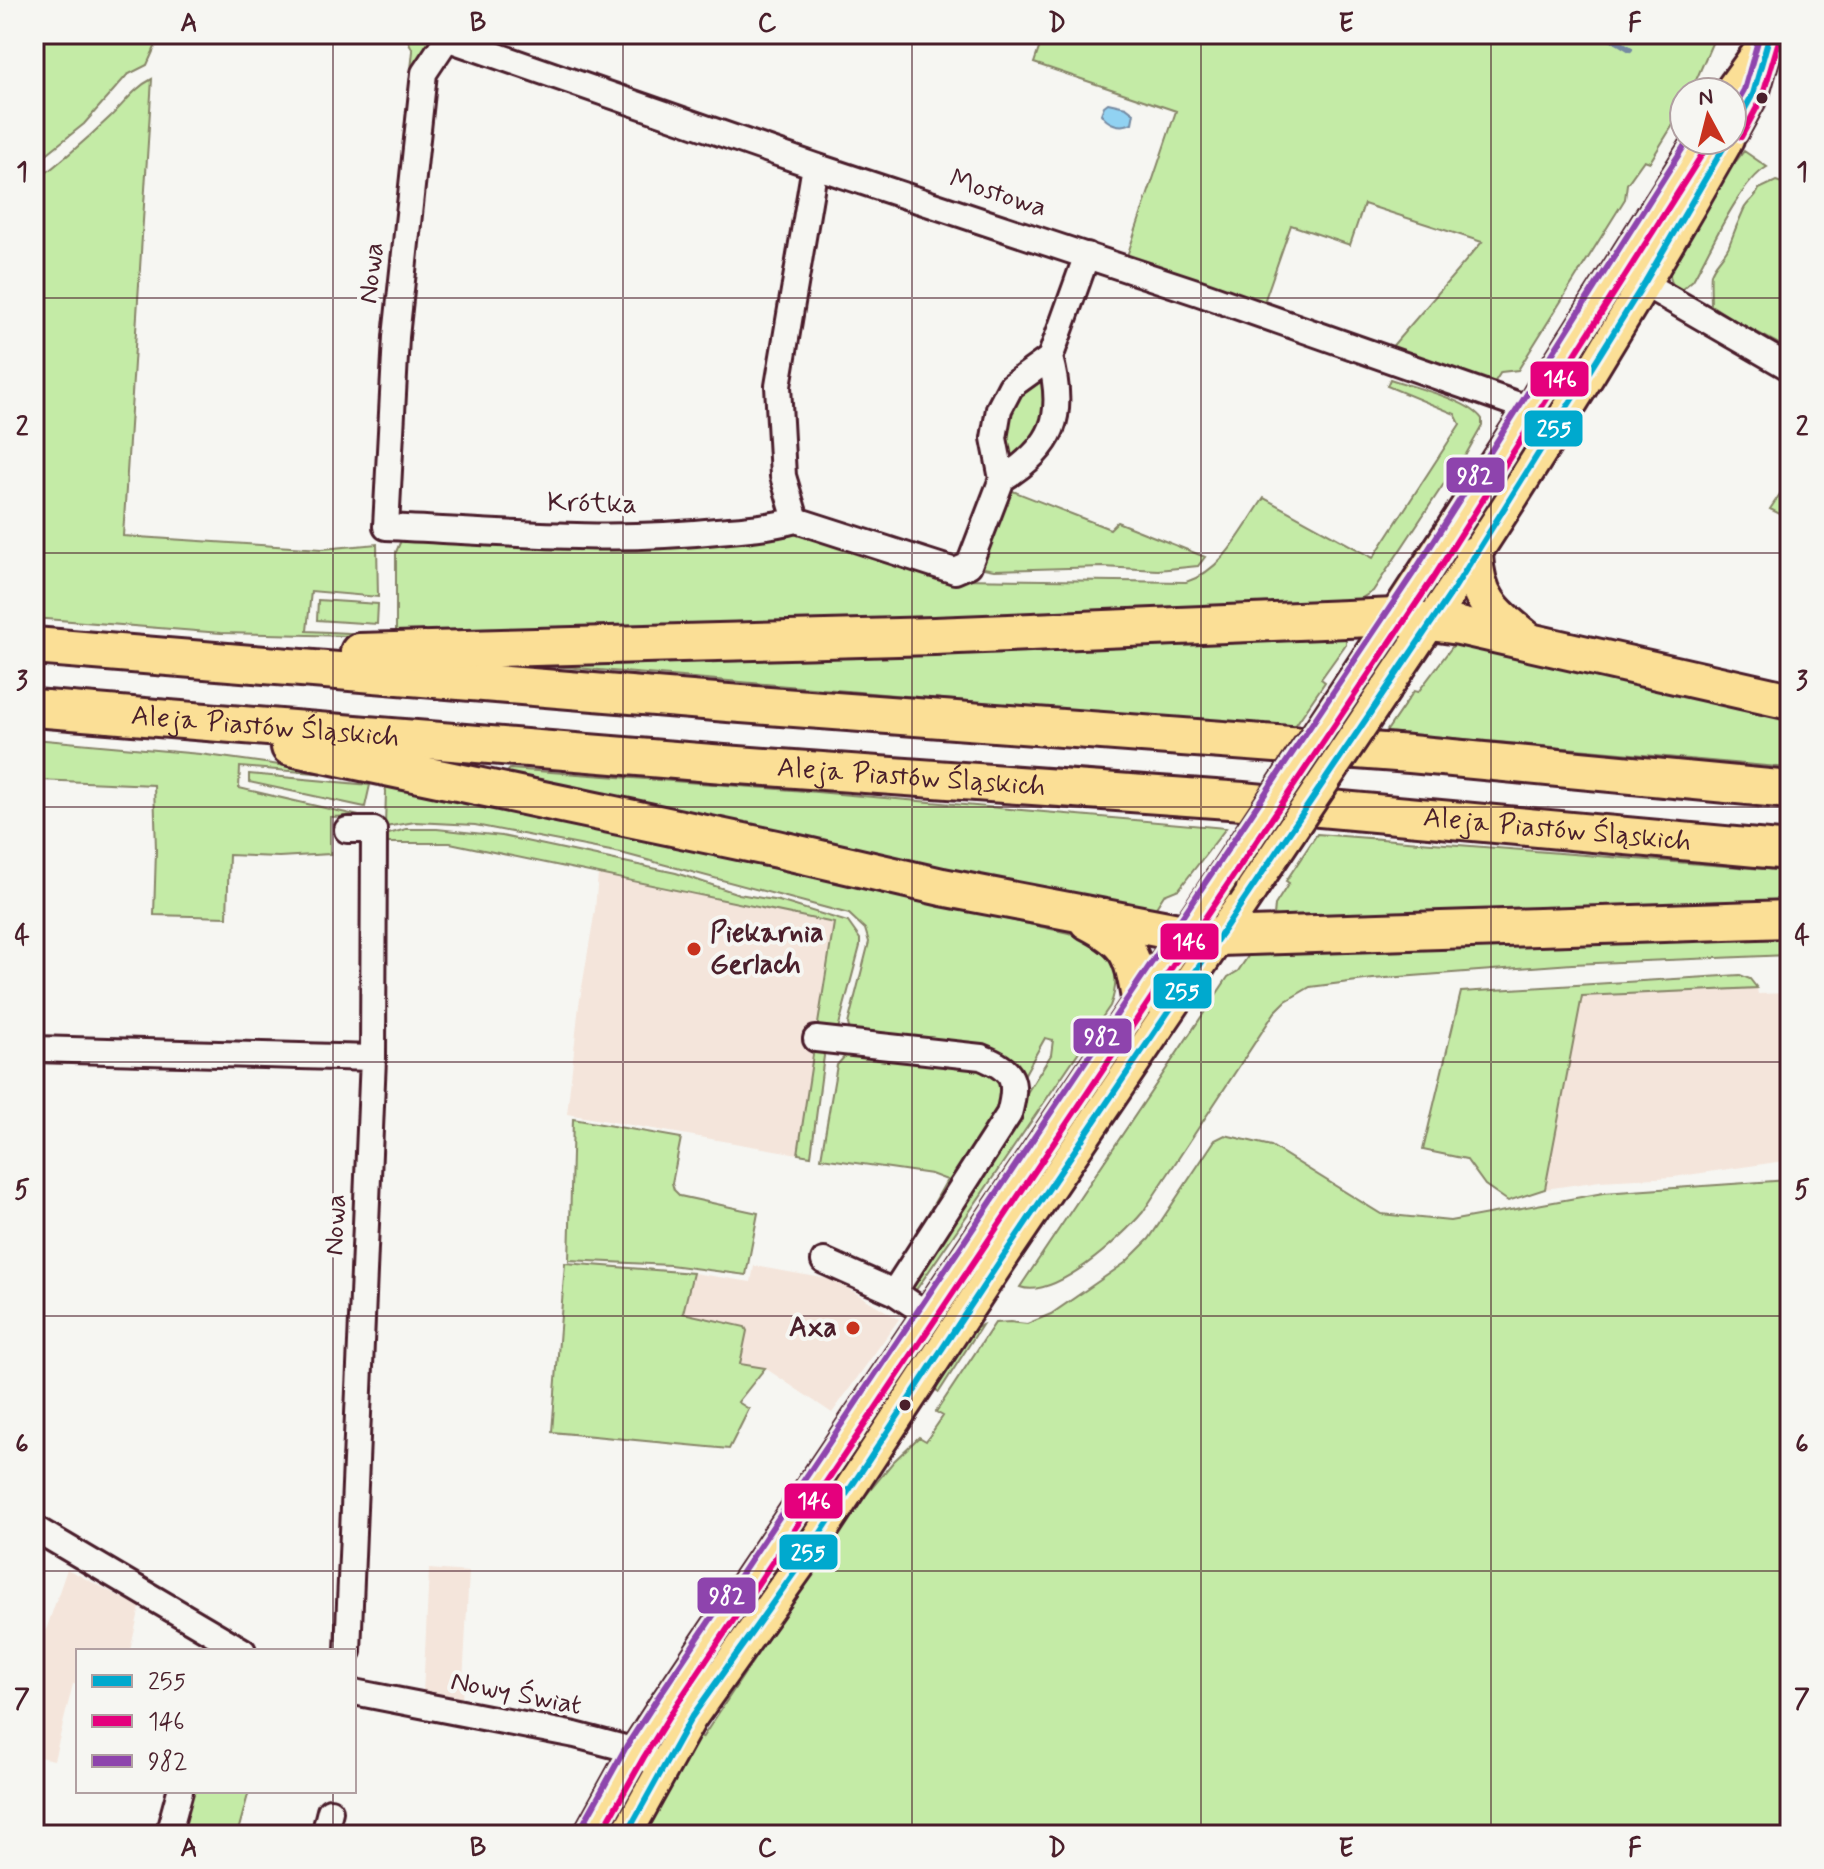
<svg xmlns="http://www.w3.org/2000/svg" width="1824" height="1869" font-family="Mynerve,sans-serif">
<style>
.built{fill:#f4e5db}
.green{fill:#c4eba6;stroke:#878568;stroke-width:2}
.water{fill:#91d2f2;stroke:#758aa2;stroke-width:2}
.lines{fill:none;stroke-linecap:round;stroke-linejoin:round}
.stream{stroke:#758aa2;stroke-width:6}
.minor-casing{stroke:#4a1f2b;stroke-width:30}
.major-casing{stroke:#4a1f2b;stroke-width:36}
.highway-casing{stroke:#4a1f2b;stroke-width:42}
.minor{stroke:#f6f6f2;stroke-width:24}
.major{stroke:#fbdf96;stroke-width:30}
.highway{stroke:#fbdf96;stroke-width:36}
.major-bridge-casing{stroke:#4a1f2b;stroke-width:36;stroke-linecap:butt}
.major-bridge{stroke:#fbdf96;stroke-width:30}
.bus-1-casing{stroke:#f6f6f2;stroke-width:12}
.bus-2-casing{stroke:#f6f6f2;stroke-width:12}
.bus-3-casing{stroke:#f6f6f2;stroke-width:12}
.bus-1{stroke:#00a9ce;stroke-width:6}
.bus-2{stroke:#e5007d;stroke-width:6}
.bus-3{stroke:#8e44ad;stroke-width:6}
.grid{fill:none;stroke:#4a1f2b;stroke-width:2;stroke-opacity:0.55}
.bus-dot{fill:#4a1f2b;stroke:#f6f6f2;stroke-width:3}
.poi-dot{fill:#c8321e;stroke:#f6f6f2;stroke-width:3}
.labels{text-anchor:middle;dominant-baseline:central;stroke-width:8;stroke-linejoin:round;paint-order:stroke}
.street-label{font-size:28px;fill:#4a1f2b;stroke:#f6f6f2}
.poi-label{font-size:28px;font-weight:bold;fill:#4a1f2b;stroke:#f6f6f2;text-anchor:start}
.line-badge{stroke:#f6f6f2;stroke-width:3}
.badge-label{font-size:22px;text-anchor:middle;font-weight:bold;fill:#fff}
.neatline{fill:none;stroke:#4a1f2b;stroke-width:3}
.grid-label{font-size:26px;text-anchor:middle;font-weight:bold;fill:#4a1f2b}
</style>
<rect width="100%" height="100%" fill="#f6f6f2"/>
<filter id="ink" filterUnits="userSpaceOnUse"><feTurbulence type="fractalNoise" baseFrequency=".0125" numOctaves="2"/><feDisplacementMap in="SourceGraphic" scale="16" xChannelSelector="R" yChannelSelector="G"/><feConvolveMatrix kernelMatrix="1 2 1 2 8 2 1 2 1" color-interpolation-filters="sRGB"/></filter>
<g filter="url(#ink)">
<path class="built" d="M 598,874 L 835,924 L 798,1154 L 567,1114 L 579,1005 L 595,910 Z
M 1757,988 L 1758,994 L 1790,993 L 1790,1160 L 1674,1177 L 1600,1181 L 1545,1189 L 1582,996 Z
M 754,1266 L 834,1280 L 899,1319 L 832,1413 L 765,1368 L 740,1364 L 747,1331 L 683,1313 L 693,1273 L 751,1282 Z
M 67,1569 L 140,1607 L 130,1651 L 78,1651 L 78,1685 L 73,1684 L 54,1760 L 34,1756 L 34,1665 Z
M 429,1569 L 469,1572 L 462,1701 L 423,1694 Z"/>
<path class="green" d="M 34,34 L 163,34 L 160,36 L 147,65 L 127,75 L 84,124 L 34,164 Z
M 405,34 L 433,34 L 435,39 L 407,141 L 403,142 L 413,51 Z
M 1044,34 L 1716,34 L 1691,92 L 1684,92 L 1684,107 L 1650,162 L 1644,160 L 1627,184 L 1625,199 L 1518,370 L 1501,372 L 1494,383 L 1389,350 L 1482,242 L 1364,204 L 1350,245 L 1291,225 L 1263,305 L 1126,259 L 1176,111 L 1034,63 Z
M 152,79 L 123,536 L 322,549 L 377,544 L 378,597 L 311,591 L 307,631 L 392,635 L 393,637 L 221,633 L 34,618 L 34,182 C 61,162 86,140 110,117 C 125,103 134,88 152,79 Z
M 1744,151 L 1767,167 C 1739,183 1710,250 1693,280 L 1681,290 C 1673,287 1670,282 1670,273 L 1721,181 Z
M 1776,181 L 1782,183 L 1790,181 L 1790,220 L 1785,238 L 1790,239 L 1790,350 L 1734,320 L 1711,305 C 1711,299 1710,277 1711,274 C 1713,264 1727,254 1730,243 C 1734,232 1739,220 1744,209 C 1748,201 1756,198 1759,189 Z
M 1615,299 L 1618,300 L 1616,308 L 1443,578 L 1440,572 Z
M 1048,376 L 1043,430 L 1011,466 L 1000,442 L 1018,388 Z
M 1390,379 C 1413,387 1469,400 1482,419 L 1482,426 L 1465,456 L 1461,458 L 1373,591 L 1357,601 L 1120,612 L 396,632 L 396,552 L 402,538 L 792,531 L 960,579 L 1186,582 C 1224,570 1243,528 1264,498 L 1373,558 L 1460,424 L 1455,414 L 1387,386 Z
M 1790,479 L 1790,519 L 1770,509 Z
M 1005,488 L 1110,529 L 1117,522 L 1205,557 L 1198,566 L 1158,570 L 1103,567 L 994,570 L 984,568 L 979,562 Z
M 318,600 L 378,604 L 377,624 L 317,620 Z
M 1346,631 L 1346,644 L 1321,679 L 1325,682 L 1295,726 L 1237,724 L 553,666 L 553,657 Z
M 1458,639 L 1790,713 L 1790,768 L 1386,732 L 1414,691 L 1418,692 Z
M 34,739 L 200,754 L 367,777 L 240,767 L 239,788 L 359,816 L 330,817 L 330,854 L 279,857 L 229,855 L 227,917 L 154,915 L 156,850 L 154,785 L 39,780 L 34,864 Z
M 510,769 L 805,791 L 1226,828 L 1179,889 L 1164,895 L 1150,917 L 507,779 L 507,772 Z
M 249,774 L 370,785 L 365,807 L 249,782 Z
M 383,779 L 1082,936 C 1089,940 1099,942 1105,949 C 1119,963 1117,989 1110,1006 L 914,1293 L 908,1293 L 908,1280 L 1051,1055 L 1053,1040 L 1045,1038 L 1022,1079 L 851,1035 L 848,1024 L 869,942 L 865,929 L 849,914 L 621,853 L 475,825 L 415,822 L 385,827 L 386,791 Z
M 406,829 L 437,829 L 502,836 L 676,873 L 739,894 L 779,901 L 848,922 L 860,939 L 860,946 L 838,1029 L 836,1032 L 817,1030 L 834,923 L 450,843 L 384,843 L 385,835 Z
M 1317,834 L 1790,871 L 1790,908 L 1268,925 L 1274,916 L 1275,905 L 1289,883 L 1286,881 Z
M 1790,928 L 1790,955 L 1572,964 L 1373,979 L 1310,987 L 1286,1001 L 1275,1012 L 1143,1212 C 1121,1238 1055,1300 1020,1287 L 1228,977 L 1238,971 L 1251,952 Z
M 1740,975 L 1750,979 L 1757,988 L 1582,996 L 1545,1189 L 1508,1201 L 1485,1185 L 1466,1159 L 1423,1150 L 1461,992 Z
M 814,1048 L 823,1051 L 824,1056 L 811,1156 L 798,1154 Z
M 857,1053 L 996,1071 L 1006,1098 L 889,1283 L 947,1180 L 931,1174 L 821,1158 L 837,1065 L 846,1055 Z
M 573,1119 L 681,1138 L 672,1183 L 674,1190 L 680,1196 L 758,1213 L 746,1275 L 670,1265 L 569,1260 Z
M 1225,1135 L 1271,1146 L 1381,1214 L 1450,1221 L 1603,1193 L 1790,1180 L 1790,1835 L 638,1835 L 696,1734 L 702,1738 L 848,1517 L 893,1462 L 919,1437 L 926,1441 L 943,1416 L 936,1412 L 995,1323 L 1010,1322 L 1027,1324 L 1051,1314 L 1125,1263 L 1149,1239 L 1215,1140 Z
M 565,1263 L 693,1273 L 683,1313 L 745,1327 L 747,1331 L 740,1364 L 765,1368 L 738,1402 L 749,1409 L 729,1449 L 552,1432 Z
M 955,1306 L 687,1708 L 678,1703 L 937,1319 Z
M 982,1325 L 939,1392 L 936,1390 C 947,1364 956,1337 982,1325 Z
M 188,1791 L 249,1791 L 237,1835 L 196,1835 L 178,1830 Z"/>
<path class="water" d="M 1108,103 L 1126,107 L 1134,113 L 1132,123 C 1121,128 1108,125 1101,114 L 1104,106 Z"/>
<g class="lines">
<path class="stream" d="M 1595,34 L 1615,40 L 1630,49"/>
<defs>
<path id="minor" d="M 450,34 L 424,73 L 396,337 L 386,527 C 495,532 607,543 717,531 C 744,529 770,527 796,520
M 446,38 L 815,166 L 1199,293 L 1530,409
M 1629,275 L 1790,368
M 1002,479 C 1054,447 1066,416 1050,358
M 796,520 L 955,571 L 969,565 L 1002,479 L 994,438 L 999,409 L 1011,386 L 1050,358 L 1087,255
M 796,520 L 783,476 L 778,386 L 815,166
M 347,830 L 374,830 L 373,1058 L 348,1651
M 816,1039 L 981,1057 C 1014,1070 1018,1080 1009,1114 L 894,1292
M 34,1049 L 373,1058
M 824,1261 L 894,1292 L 928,1315
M 34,1528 L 243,1651
M 354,1692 L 575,1735 L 625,1748 L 649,1760
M 168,1835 L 180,1791
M 324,1835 L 330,1811"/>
<path id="major" d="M 1729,92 L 1758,52
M 1732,132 L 1753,94 L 1770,34
M 1368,657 L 1530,409 L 1700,140
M 1400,668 C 1516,497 1626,320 1728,140
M 589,1835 L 635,1752 L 667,1702 L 1216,887
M 626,1835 L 691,1718 L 799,1566 L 1000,1261 L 1252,889"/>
<g id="highway">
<path d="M 1474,555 C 1476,601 1494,613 1528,641"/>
<path d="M 34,646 L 728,703 L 1410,754 L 1790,790"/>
<path d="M 359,652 L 934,636 L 1396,617 L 1459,626 L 1790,701"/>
<path id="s1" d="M 34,708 L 724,764 L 1243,801 L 1790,851"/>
<path d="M 290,747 L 777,849 L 942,887 L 1183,933 L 1219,937 L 1790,919"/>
<path d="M 1088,921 C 1129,942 1132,953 1140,998"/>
</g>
</defs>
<use href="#minor" class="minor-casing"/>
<use href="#major" class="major-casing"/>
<use href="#highway" class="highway-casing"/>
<use href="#minor" class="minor"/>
<use href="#major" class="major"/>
<use href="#highway" class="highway"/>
<defs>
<path id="major-bridge" d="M 1216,887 L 1368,657
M 1252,889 L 1400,668"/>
</defs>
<use href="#major-bridge" class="major-bridge-casing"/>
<use href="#major-bridge" class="major-bridge"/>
<defs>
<path id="bus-1" d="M 1732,132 L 1753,94 L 1770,34
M 626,1835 L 691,1718 L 799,1566 L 1000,1261 L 1452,592 L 1645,282 L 1728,140"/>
<path id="bus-2" d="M 1741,137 L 1762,98 L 1780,37
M 600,1835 L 644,1757 L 675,1707 L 1432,580 L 1708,145"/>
<path id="bus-3" d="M 1732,111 L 1744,90 L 1760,34
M 580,1830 L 626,1747 L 659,1696 L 1416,569 L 1688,140"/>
</defs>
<use href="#bus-1" class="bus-1-casing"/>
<use href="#bus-2" class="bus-2-casing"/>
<use href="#bus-3" class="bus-3-casing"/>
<use href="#bus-1" class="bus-1"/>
<use href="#bus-2" class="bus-2"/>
<use href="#bus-3" class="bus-3"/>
</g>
</g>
<path class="grid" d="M 333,34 L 333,1651M 623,34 L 623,1835M 912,34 L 912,1835M 1201,34 L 1201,1835M 1491,34 L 1491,1835M 34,298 L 1790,298M 34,553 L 1790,553M 34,807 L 1790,807M 34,1062 L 1790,1062M 34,1316 L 1790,1316M 34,1571 L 1790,1571M 333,1791 L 333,1835"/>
<g class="bus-dot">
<circle cx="1762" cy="98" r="7"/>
<circle cx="905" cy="1405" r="7"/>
</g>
<g class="poi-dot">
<circle cx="694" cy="949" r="8"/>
<circle cx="853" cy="1328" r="8"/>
</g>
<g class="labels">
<g class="street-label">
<text transform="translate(998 194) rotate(18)">Mostowa</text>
<text transform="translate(372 273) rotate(-84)">Nowa</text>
<text transform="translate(592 504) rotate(1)">Krótka</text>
<text stroke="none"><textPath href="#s1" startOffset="232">Aleja Piastów Śląskich</textPath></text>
<text stroke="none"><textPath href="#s1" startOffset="880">Aleja Piastów Śląskich</textPath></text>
<text stroke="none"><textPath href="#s1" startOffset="1528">Aleja Piastów Śląskich</textPath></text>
<text transform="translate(336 1225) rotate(-88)">Nowa</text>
<text transform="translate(516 1694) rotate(11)">Nowy Świat</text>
</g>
<g class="poi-label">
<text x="710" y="933">Piekarnia<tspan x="710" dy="32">Gerlach</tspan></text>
<text x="837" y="1328" text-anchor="end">Axa</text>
</g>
</g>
<g class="line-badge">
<rect x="1529" y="360" width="61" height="38" rx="8" fill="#e5007d"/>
<rect x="1523" y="409" width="61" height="39" rx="8" fill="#00a9ce"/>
<rect x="1445" y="456" width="61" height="38" rx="8" fill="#8e44ad"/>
<rect x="1159" y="922" width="61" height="39" rx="8" fill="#e5007d"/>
<rect x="1152" y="972" width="61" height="38" rx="8" fill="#00a9ce"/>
<rect x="1072" y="1017" width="61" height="38" rx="8" fill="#8e44ad"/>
<rect x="783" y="1482" width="61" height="38" rx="8" fill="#e5007d"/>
<rect x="778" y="1533" width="61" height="38" rx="8" fill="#00a9ce"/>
<rect x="696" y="1576" width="61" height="39" rx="8" fill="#8e44ad"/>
</g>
<g class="badge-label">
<text x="1560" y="386">146</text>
<text x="1554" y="436">255</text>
<text x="1475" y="483">982</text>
<text x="1189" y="949">146</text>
<text x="1182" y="999">255</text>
<text x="1102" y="1044">982</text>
<text x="814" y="1508">146</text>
<text x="808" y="1560">255</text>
<text x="727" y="1603">982</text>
</g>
<rect width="1824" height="1869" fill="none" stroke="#f6f6f2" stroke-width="88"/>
<rect x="76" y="1649" width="280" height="144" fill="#f6f6f2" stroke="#b1a0a2" stroke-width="2"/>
<rect x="92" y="1675" width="40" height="12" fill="#00a9ce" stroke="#b1a0a2" stroke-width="2"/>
<text x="148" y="1689" font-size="24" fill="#4a1f2b">255</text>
<rect x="92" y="1715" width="40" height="12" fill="#e5007d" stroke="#b1a0a2" stroke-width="2"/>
<text x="148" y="1729" font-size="24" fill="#4a1f2b">146</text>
<rect x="92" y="1755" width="40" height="12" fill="#8e44ad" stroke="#b1a0a2" stroke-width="2"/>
<text x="148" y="1769" font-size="24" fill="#4a1f2b">982</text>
<g transform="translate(1708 116) rotate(353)"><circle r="38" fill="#f6f6f2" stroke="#b1a0a2" stroke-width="2"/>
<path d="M0-6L14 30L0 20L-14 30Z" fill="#c8321e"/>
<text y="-12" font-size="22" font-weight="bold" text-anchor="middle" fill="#4a1f2b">N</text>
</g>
<rect x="44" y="44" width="1736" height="1781" class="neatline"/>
<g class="grid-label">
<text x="189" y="31">A</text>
<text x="478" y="31">B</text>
<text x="767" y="31">C</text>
<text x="1057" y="31">D</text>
<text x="1346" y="31">E</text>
<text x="1635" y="31">F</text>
<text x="22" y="180">1</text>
<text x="1802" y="180">1</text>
<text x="22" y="435">2</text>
<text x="1802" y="435">2</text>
<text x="22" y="689">3</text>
<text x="1802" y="689">3</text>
<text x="22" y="944">4</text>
<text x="1802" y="944">4</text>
<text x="22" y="1198">5</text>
<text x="1802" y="1198">5</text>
<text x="22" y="1452">6</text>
<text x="1802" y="1452">6</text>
<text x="22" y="1707">7</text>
<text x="1802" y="1707">7</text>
<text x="189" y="1856">A</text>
<text x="478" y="1856">B</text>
<text x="767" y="1856">C</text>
<text x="1057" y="1856">D</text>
<text x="1346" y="1856">E</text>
<text x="1635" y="1856">F</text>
</g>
</svg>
